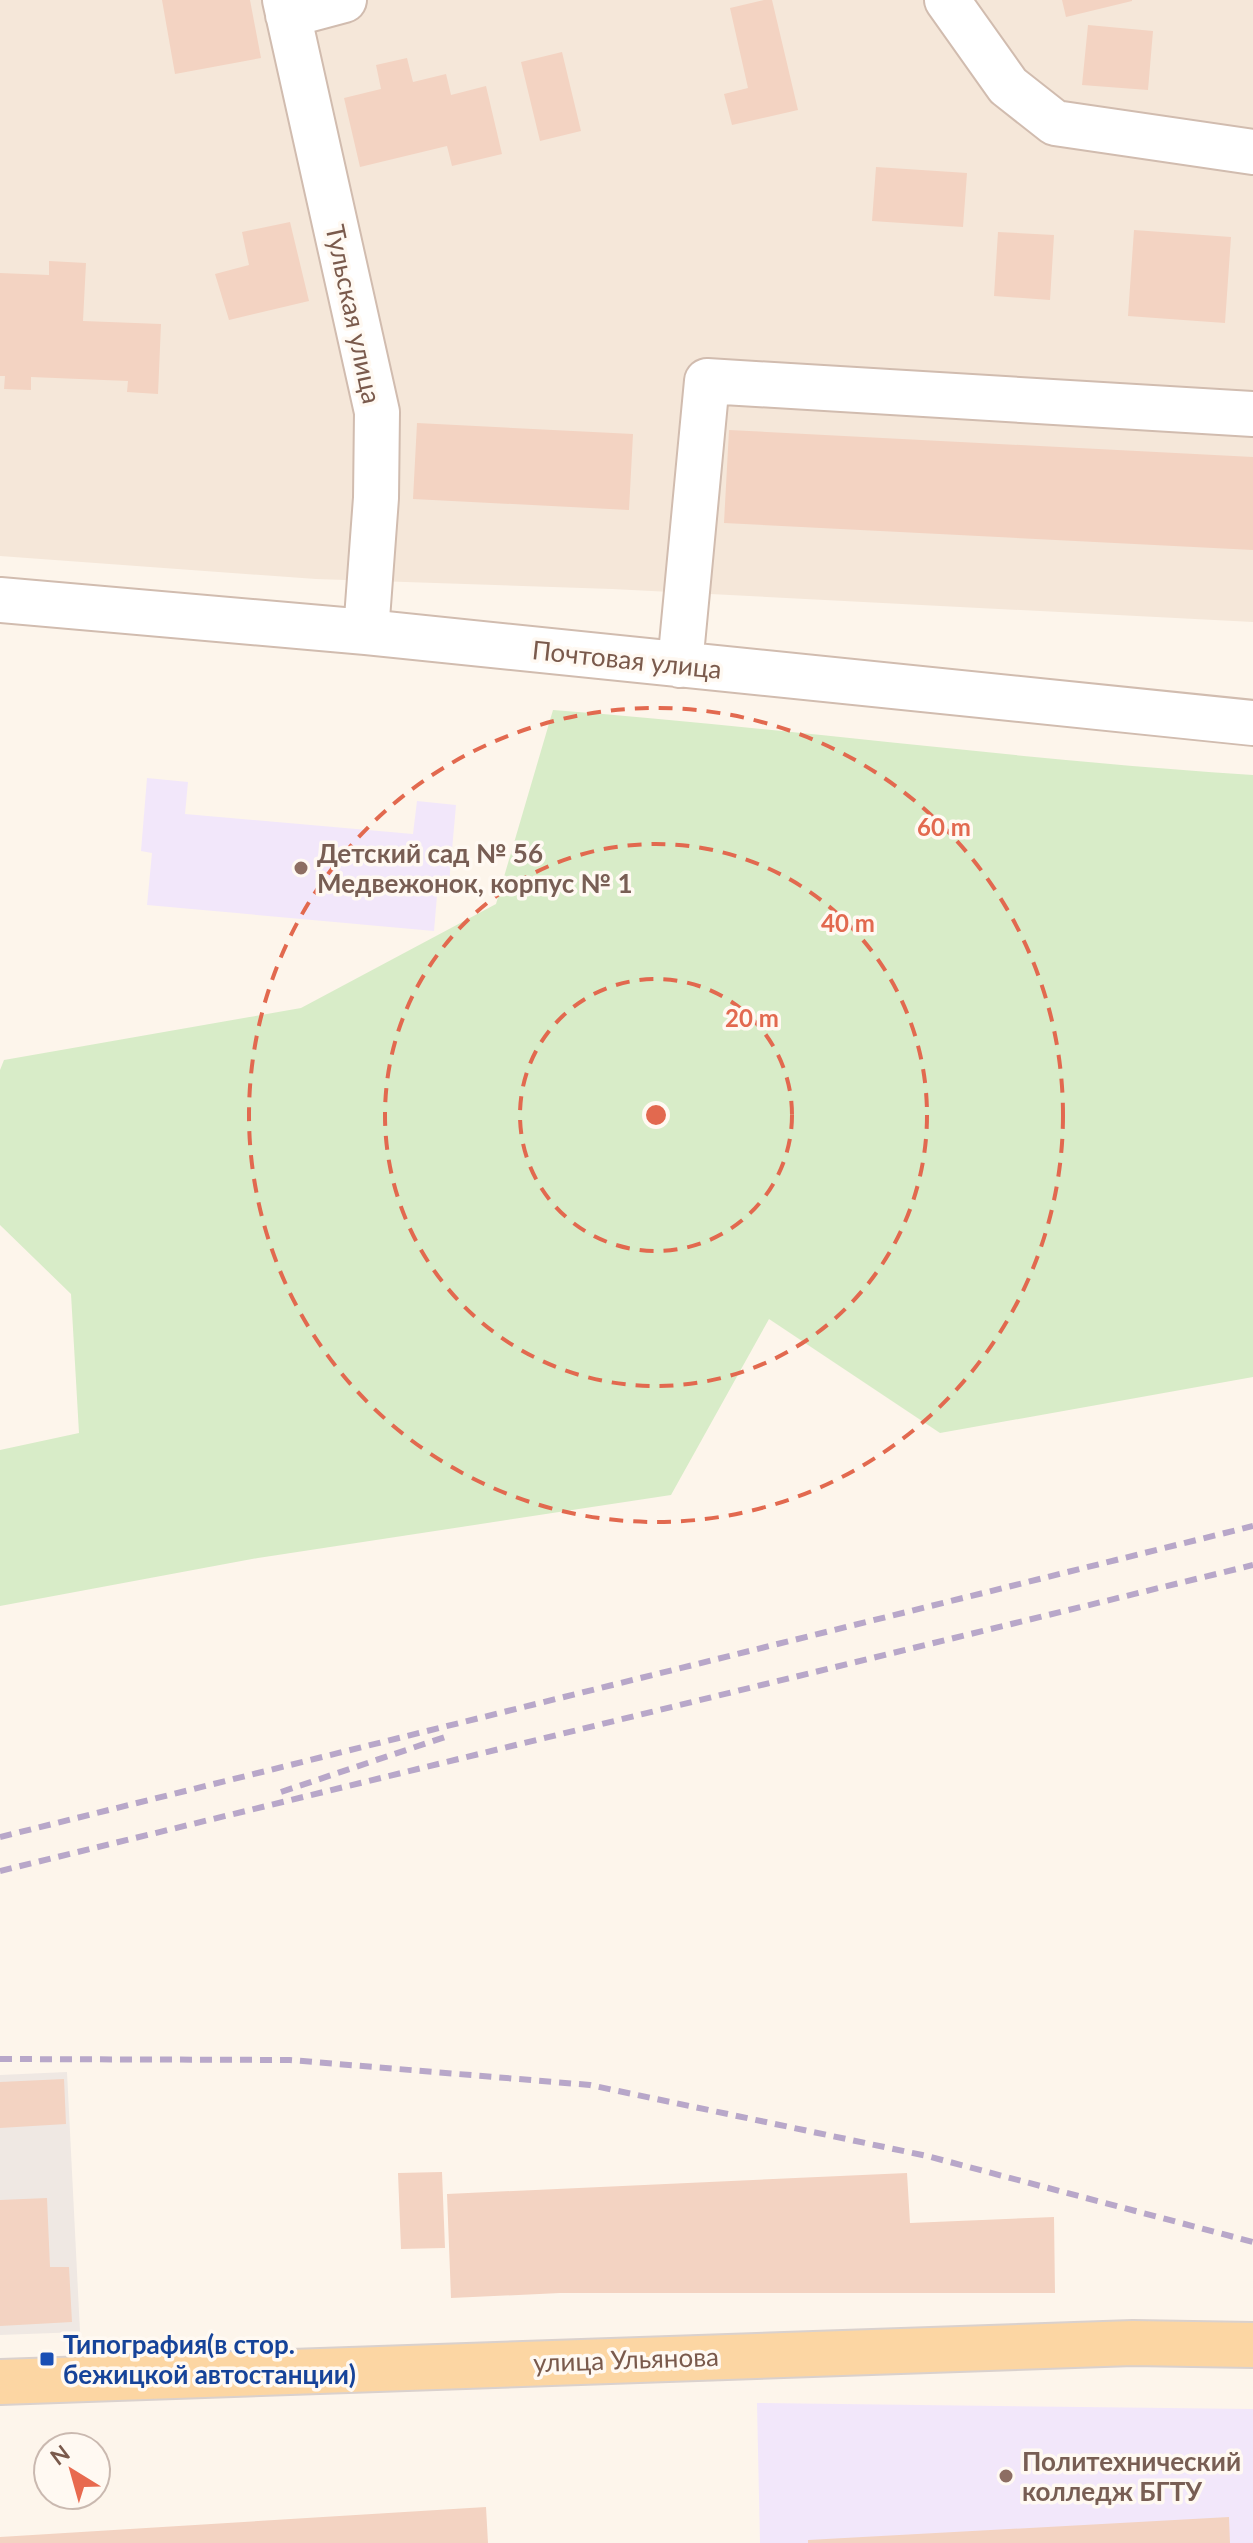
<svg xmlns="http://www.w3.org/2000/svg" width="1253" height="2543" font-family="Lato,sans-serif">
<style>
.residential{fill:#f5e7d9}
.industrial{fill:#efe8e3}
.education{fill:#f2e7fa}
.green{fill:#d8ecc8}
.building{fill:#f3d3c2}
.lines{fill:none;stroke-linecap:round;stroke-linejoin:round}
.minor-casing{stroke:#d1bcaf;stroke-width:48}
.major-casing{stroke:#dad1cd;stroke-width:48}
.minor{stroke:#fff;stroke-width:44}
.major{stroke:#fcd6a3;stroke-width:44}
.rail{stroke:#b8a7c9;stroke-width:6;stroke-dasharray:12 8;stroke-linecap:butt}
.ring{fill:none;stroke:#e2694f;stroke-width:4;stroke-dasharray:14 10}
.education-dot{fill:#8d6e63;stroke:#fff9f2;stroke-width:3}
.transit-dot{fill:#1a4fb4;stroke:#fff9f2;stroke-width:3}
.labels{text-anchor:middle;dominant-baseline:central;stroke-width:7;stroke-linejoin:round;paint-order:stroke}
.street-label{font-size:26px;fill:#7a5a4c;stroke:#fff9f2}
.education-label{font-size:26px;font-weight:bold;fill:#785e54;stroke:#fff9f2;text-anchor:start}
.transit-label{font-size:26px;font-weight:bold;fill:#164399;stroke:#fff9f2;text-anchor:start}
.centre{fill:#e2694f;stroke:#fff9f2;stroke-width:4}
.ring-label{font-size:24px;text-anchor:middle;font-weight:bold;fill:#e2694f;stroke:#fff9f2;stroke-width:7;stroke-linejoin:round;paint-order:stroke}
</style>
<rect width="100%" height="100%" fill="#fdf5eb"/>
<path class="residential" d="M 0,0 L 1253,0 L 1253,622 L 612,589 L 316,579 L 0,556 Z"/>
<path class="industrial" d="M 67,2072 L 80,2332 L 0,2335 L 0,2075 Z"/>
<path class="education" d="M 147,778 L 188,782 L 185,814 L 413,834 L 417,801 L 456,805 L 449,884 L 438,884 L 434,931 L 147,905 L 152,853 L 141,851 Z
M 757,2403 L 1253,2409 L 1253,2543 L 760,2543 Z"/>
<path class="green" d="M 553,710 C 787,728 1019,760 1253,775 L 1253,1377 L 940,1433 L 769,1319 L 671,1495 L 258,1558 L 0,1606 L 0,1450 L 79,1433 L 71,1294 L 0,1225 L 0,1070 L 4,1060 L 301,1008 L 496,904 Z"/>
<path class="building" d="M 162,0 L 250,0 L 261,58 L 175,74 Z
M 764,0 L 772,0 L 798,110 L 732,125 L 724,94 L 748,88 L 730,8 Z
M 1062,0 L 1132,0 L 1132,1 L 1066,17 Z
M 1088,25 L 1153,31 L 1148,90 L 1082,85 Z
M 562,52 L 581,131 L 540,141 L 521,62 Z
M 407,58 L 413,82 L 446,74 L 451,95 L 486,86 L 502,154 L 452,166 L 447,146 L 360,167 L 344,98 L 381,89 L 376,65 Z
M 876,167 L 967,173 L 963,227 L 872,221 Z
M 290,222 L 309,301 L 229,320 L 215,274 L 249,265 L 242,232 Z
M 1134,230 L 1231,237 L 1225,323 L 1128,316 Z
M 998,232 L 1054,235 L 1050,300 L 994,296 Z
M 49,261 L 86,263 L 83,321 L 161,324 L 158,394 L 127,392 L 128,381 L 31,377 L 31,390 L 4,389 L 5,376 L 0,376 L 0,273 L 49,275 Z
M 417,423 L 633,434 L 629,510 L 413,499 Z
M 729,430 L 1253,457 L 1253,550 L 724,523 Z
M 64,2079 L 66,2124 L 0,2128 L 0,2082 Z
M 442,2172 L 445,2248 L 401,2249 L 398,2173 Z
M 907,2173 L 910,2223 L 1054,2217 L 1055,2293 L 560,2293 L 451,2298 L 447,2194 Z
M 47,2198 L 50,2267 L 69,2267 L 72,2322 L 0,2326 L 0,2200 Z
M 486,2507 L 488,2543 L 0,2543 L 0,2537 Z
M 1229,2517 L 1230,2543 L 808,2543 L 808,2540 Z"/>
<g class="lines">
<defs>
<path id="minor" d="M 285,0 L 377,412 L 376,498 L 366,632
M 947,0 L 1008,86 L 1055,123 L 1253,152
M 288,15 L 344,0
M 0,600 L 366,632 L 1253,723
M 680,665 L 707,381 L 1253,414"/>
<path id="major" d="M 0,2382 L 1133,2343 L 1253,2345"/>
</defs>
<use href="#minor" class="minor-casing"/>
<use href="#major" class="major-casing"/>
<use href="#minor" class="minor"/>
<use href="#major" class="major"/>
<path class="rail" d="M 281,1792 L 448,1736
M 0,1837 L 1253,1526
M 0,1871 L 1253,1565
M 0,2059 L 290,2060 L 590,2085 L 927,2156 L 1253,2242"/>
</g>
<g class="ring">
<circle cx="656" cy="1115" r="136"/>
<circle cx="656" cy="1115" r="271"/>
<circle cx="656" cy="1115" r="407"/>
</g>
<g class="education-dot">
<circle cx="301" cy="868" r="8"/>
<circle cx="1006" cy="2476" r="8"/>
</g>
<rect class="transit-dot" x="39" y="2351" width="16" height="16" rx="4"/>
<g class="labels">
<g class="street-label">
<text transform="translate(354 314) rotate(78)">Тульская улица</text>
<text transform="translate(627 659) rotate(6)">Почтовая улица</text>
<text transform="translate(626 2359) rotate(-2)">улица Ульянова</text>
</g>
<g class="education-label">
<text x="317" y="853">Детский сад № 56<tspan x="317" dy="30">Медвежонок, корпус № 1</tspan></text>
<text x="1022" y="2461">Политехнический<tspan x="1022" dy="30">колледж БГТУ</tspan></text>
</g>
<g class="transit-label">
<text x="63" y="2344">Типография(в стор.<tspan x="63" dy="30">бежицкой автостанции)</tspan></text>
</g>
</g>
<circle cx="656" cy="1115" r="12" class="centre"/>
<g class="ring-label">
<text x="944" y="836">60 m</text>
<text x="848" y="932">40 m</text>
<text x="752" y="1027">20 m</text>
</g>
<g transform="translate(72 2471) rotate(323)"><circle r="38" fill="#fff9f2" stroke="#cab9b0" stroke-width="2"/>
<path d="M0-6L14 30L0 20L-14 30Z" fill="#e86a4f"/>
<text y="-12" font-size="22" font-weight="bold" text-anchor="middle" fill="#7a5a4c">N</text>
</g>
</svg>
